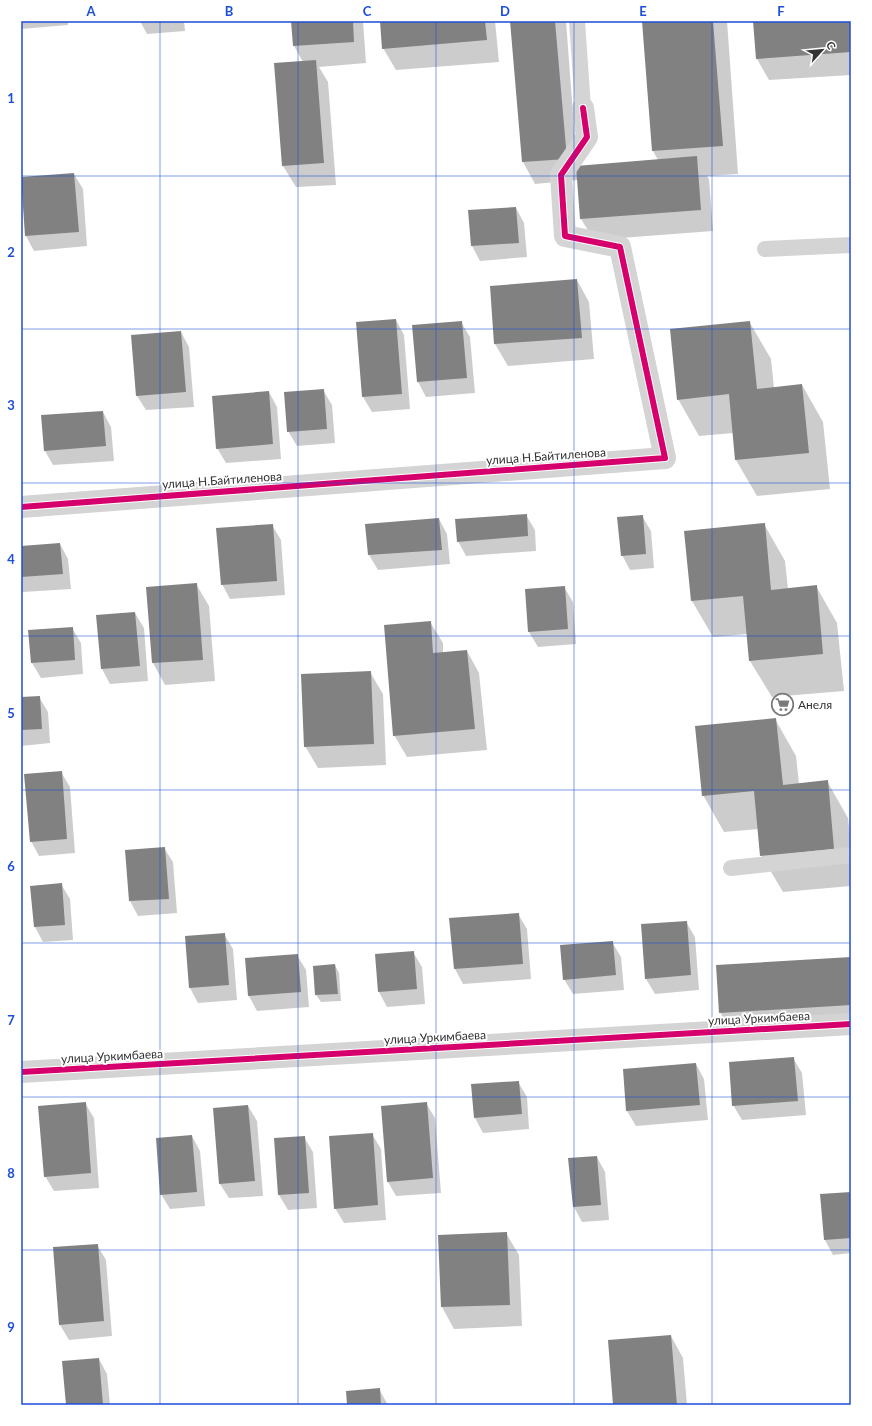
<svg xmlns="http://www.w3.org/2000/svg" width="872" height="1426" font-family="Lato,sans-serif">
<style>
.shadow{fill:#0003}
.building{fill:#818181}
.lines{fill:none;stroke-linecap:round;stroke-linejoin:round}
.lane{stroke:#d4d4d4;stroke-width:16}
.street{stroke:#d4d4d4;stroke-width:22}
.cycleway-casing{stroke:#fff;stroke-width:8}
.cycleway{stroke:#d6006c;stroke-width:6}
.grid{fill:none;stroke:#1d4ed8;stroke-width:1;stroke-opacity:0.55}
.labels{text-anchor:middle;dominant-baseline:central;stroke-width:4;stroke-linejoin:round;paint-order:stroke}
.street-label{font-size:12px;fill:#333;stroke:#fff}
.poi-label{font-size:12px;fill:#333;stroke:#fff;text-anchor:start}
.neatline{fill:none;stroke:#1d4ed8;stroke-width:1.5}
.grid-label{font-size:13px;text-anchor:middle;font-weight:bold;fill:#1d4ed8}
</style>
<rect width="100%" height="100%" fill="#fff"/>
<path class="shadow" d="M 21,21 L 68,21 L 68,25 L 21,29 Z
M 140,21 L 184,21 L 185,31 L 147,34 Z
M 292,21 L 363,21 L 366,63 L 319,67 L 328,82 L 336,185 L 296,187 L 283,166 L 303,62 L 294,46 Z
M 381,21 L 495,21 L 499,62 L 396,70 L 383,48 Z
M 511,21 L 566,21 L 577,167 L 658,160 L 653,151 L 643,21 L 727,21 L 738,174 L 707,176 L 709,179 L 713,231 L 594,240 L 581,219 L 578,180 L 535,184 L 523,162 Z
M 754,21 L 851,21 L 851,75 L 769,80 L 757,59 Z
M 74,174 L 83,189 L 87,246 L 34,251 L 26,236 Z
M 516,208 L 524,223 L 527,257 L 480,261 L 472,246 Z
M 577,280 L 589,302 L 594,359 L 508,366 L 495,344 L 491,287 Z
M 396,320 L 404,335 L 410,409 L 372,412 L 363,397 Z
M 461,322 L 470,337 L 475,393 L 426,397 L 418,382 Z
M 750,323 L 771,359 L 774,388 L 802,385 L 823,422 L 830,489 L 757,496 L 736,460 L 733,433 L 699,436 L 678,399 Z
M 181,332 L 189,347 L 194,407 L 146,410 L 137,396 Z
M 323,390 L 332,405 L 335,443 L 297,446 L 288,431 Z
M 269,392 L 277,407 L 281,459 L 226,463 L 217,448 Z
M 103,412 L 111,427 L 114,461 L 53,465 L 45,451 Z
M 526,515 L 535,530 L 536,551 L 466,556 L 458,541 Z
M 642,516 L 651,531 L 654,568 L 630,570 L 622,555 Z
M 439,519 L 447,534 L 450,564 L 378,570 L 369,555 L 366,525 Z
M 764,524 L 785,561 L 788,589 L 816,586 L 837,623 L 844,691 L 772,697 L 750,661 L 748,634 L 713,637 L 692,601 Z
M 272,525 L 281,540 L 285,595 L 230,599 L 222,584 Z
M 60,544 L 68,559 L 71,589 L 23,592 L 21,590 L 21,547 Z
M 196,584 L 209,606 L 215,681 L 165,685 L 153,663 L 147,588 Z
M 564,587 L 573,602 L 576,644 L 538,647 L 529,632 L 526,590 Z
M 135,613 L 144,628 L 148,681 L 110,684 L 102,669 Z
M 430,622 L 443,643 L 443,653 L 467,651 L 479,673 L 487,750 L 407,757 L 394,735 Z
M 72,628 L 81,643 L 83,674 L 41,678 L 32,663 L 29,631 Z
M 370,672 L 383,694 L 386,765 L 318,768 L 305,746 Z
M 39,697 L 48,712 L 50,743 L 21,746 L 21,698 Z
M 775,719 L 796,756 L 799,784 L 827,781 L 848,818 L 851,845 L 851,886 L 783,892 L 761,855 L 759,829 L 724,832 L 703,795 Z
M 61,772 L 70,787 L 75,853 L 39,856 L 31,841 Z
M 164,848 L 173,862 L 177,913 L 138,916 L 130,901 L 126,851 Z
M 61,884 L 70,899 L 73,940 L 43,942 L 35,927 L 31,887 Z
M 518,914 L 527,929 L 531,979 L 463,984 L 455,969 Z
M 686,922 L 695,937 L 699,990 L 655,994 L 646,979 Z
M 224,934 L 233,949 L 237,1000 L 198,1003 L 190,988 Z
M 612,942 L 621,957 L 624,990 L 573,994 L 564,979 Z
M 413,952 L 422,967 L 425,1004 L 387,1007 L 379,992 L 376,955 Z
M 297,955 L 306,970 L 309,1007 L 257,1011 L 249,996 Z
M 851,958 L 851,1033 L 736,1040 L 720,1012 Z
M 335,965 L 339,973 L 341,1001 L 321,1002 L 316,995 Z
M 793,1058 L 802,1073 L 806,1115 L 742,1120 L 733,1105 Z
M 696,1064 L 704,1079 L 708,1120 L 636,1126 L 627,1111 Z
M 518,1082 L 527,1097 L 529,1129 L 483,1133 L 475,1118 Z
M 85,1103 L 94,1118 L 99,1188 L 54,1191 L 45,1176 Z
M 426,1103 L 435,1118 L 441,1193 L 396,1196 L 388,1182 Z
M 248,1106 L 257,1121 L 263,1196 L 229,1198 L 220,1184 Z
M 372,1134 L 381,1149 L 386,1220 L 344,1223 L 335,1208 Z
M 192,1136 L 200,1151 L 205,1206 L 170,1209 L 161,1194 Z
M 304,1137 L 313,1152 L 317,1208 L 288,1210 L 279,1195 Z
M 597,1157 L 605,1172 L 609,1220 L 582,1222 L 574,1207 L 570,1159 Z
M 851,1194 L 851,1253 L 833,1255 L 825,1240 Z
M 506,1233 L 519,1255 L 522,1326 L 454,1329 L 442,1307 Z
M 97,1245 L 106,1260 L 112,1336 L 69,1340 L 60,1325 L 54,1248 Z
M 671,1336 L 683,1358 L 687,1405 L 614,1405 Z
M 99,1359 L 107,1374 L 110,1405 L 67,1405 Z
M 379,1389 L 388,1405 L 348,1405 Z"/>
<path class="building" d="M 291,21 L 353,21 L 354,42 L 293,46 Z
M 380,21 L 485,21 L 487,40 L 382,49 Z
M 510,21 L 555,21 L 567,159 L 522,162 Z
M 642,21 L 713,21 L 723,146 L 652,151 Z
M 753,21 L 851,21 L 851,52 L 756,59 Z
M 316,60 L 324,163 L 282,166 L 274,63 Z
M 697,156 L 701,210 L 580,219 L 576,166 Z
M 74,173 L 79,232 L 25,236 L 21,177 Z
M 516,207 L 519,243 L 471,246 L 468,210 Z
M 577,279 L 582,338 L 494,344 L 490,286 Z
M 396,319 L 402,394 L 362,397 L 356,322 Z
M 462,321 L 467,378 L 417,382 L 412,325 Z
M 750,321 L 757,389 L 802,384 L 809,453 L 735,460 L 729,394 L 677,400 L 670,329 Z
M 181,331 L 186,392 L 136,396 L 131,335 Z
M 324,389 L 327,429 L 287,432 L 284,392 Z
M 269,391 L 273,444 L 216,449 L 212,396 Z
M 103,411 L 106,446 L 44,451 L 41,415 Z
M 527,514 L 528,536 L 457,542 L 455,519 Z
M 643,515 L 646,554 L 621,556 L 617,517 Z
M 439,518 L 442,550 L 368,555 L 365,524 Z
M 765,523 L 771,590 L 817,585 L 823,654 L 749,661 L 743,596 L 691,601 L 684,531 Z
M 273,524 L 277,581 L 221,585 L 216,528 Z
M 60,543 L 63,574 L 21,577 L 21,546 Z
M 197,583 L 203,660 L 152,663 L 146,587 Z
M 565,586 L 568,629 L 528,632 L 525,589 Z
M 135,612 L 140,666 L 101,669 L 96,615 Z
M 431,621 L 433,653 L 467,650 L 475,729 L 393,736 L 384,625 Z
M 73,627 L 75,660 L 31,663 L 28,630 Z
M 371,671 L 374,744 L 304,747 L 301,674 Z
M 40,696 L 42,729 L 21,730 L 21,697 Z
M 776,718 L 783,785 L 828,780 L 834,849 L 760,856 L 754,791 L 702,796 L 695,726 Z
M 62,771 L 67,839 L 30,842 L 24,774 Z
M 165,847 L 169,899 L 129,901 L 125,850 Z
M 62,883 L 65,925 L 34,927 L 30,886 Z
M 519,913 L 523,964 L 454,969 L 449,918 Z
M 687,921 L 691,975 L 645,979 L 641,924 Z
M 225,933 L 229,985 L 189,988 L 185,936 Z
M 613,941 L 616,975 L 563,980 L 560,945 Z
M 414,951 L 417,989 L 378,992 L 375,954 Z
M 298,954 L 301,992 L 248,996 L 245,958 Z
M 851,957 L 851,1005 L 719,1013 L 716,965 Z
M 335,964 L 338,994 L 315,995 L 313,966 Z
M 794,1057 L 798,1101 L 732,1106 L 729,1062 Z
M 696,1063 L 700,1105 L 626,1111 L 623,1069 Z
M 519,1081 L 522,1114 L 474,1118 L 471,1084 Z
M 86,1102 L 91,1173 L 44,1177 L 38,1106 Z
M 427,1102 L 433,1178 L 387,1182 L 381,1106 Z
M 248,1105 L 255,1181 L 219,1184 L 213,1108 Z
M 373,1133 L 378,1205 L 334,1209 L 329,1136 Z
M 192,1135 L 197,1192 L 160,1195 L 156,1138 Z
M 305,1136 L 309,1193 L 278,1195 L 274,1138 Z
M 597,1156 L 601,1205 L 573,1207 L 568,1158 Z
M 851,1192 L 851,1238 L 824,1240 L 820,1194 Z
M 507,1232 L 510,1305 L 441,1307 L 438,1235 Z
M 98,1244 L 104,1321 L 59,1325 L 53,1247 Z
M 671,1335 L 677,1405 L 613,1405 L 608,1340 Z
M 99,1358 L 103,1405 L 66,1405 L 62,1361 Z
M 380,1388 L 381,1405 L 347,1405 L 346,1391 Z"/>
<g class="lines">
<path class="lane" d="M 577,21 L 583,108
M 765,249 L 851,245
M 731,868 L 851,855"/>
<path class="street" d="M 21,507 L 665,458 L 620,247 L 565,236 L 561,175 L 587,137 L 583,108
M 21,1072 L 851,1024"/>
<defs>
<path id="cycleway" d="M 21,507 L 665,458 L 620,247 L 565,236 L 561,175 L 587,137 L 583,108
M 21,1072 L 851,1024"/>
</defs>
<use href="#cycleway" class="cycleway-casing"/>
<use href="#cycleway" class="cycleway"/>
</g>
<path class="grid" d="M 160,21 L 160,1405M 298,21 L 298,1405M 436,21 L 436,1405M 574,21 L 574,1405M 712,21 L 712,1405M 21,176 L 851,176M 21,329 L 851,329M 21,483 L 851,483M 21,636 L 851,636M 21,790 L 851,790M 21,943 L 851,943M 21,1097 L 851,1097M 21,1250 L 851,1250"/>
<defs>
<symbol id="supermarket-ring" viewBox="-11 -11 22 22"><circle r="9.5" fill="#fff" stroke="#7a7a7a" stroke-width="1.5"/><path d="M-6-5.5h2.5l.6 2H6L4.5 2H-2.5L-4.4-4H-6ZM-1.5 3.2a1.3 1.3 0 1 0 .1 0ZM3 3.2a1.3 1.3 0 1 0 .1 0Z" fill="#7a7a7a"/></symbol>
</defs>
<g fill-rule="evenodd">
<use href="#supermarket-ring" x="770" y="692" width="25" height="25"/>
</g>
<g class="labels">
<g class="street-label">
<text transform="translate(546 456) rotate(-4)">улица Н.Байтиленова</text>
<text transform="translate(222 480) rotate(-4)">улица Н.Байтиленова</text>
<text transform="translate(759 1018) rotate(-3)">улица Уркимбаева</text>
<text transform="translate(435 1037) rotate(-3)">улица Уркимбаева</text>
<text transform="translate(112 1056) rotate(-3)">улица Уркимбаева</text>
</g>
<g class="poi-label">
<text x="798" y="704">Анеля</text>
</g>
</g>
<rect width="872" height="1426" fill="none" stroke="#ffffff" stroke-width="44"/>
<g transform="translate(822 50) rotate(63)" stroke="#ffffff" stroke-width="3" paint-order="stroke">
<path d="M0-3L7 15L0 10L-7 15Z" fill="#333333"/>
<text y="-6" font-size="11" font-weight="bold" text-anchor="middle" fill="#333333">С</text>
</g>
<rect x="22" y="22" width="828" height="1382" class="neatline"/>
<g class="grid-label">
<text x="91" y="16">A</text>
<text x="229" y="16">B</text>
<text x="367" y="16">C</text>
<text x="505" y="16">D</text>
<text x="643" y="16">E</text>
<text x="781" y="16">F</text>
<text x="11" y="103">1</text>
<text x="11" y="257">2</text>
<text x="11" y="410">3</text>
<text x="11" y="564">4</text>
<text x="11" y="718">5</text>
<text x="11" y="871">6</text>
<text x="11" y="1025">7</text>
<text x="11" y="1178">8</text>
<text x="11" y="1332">9</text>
</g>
</svg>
